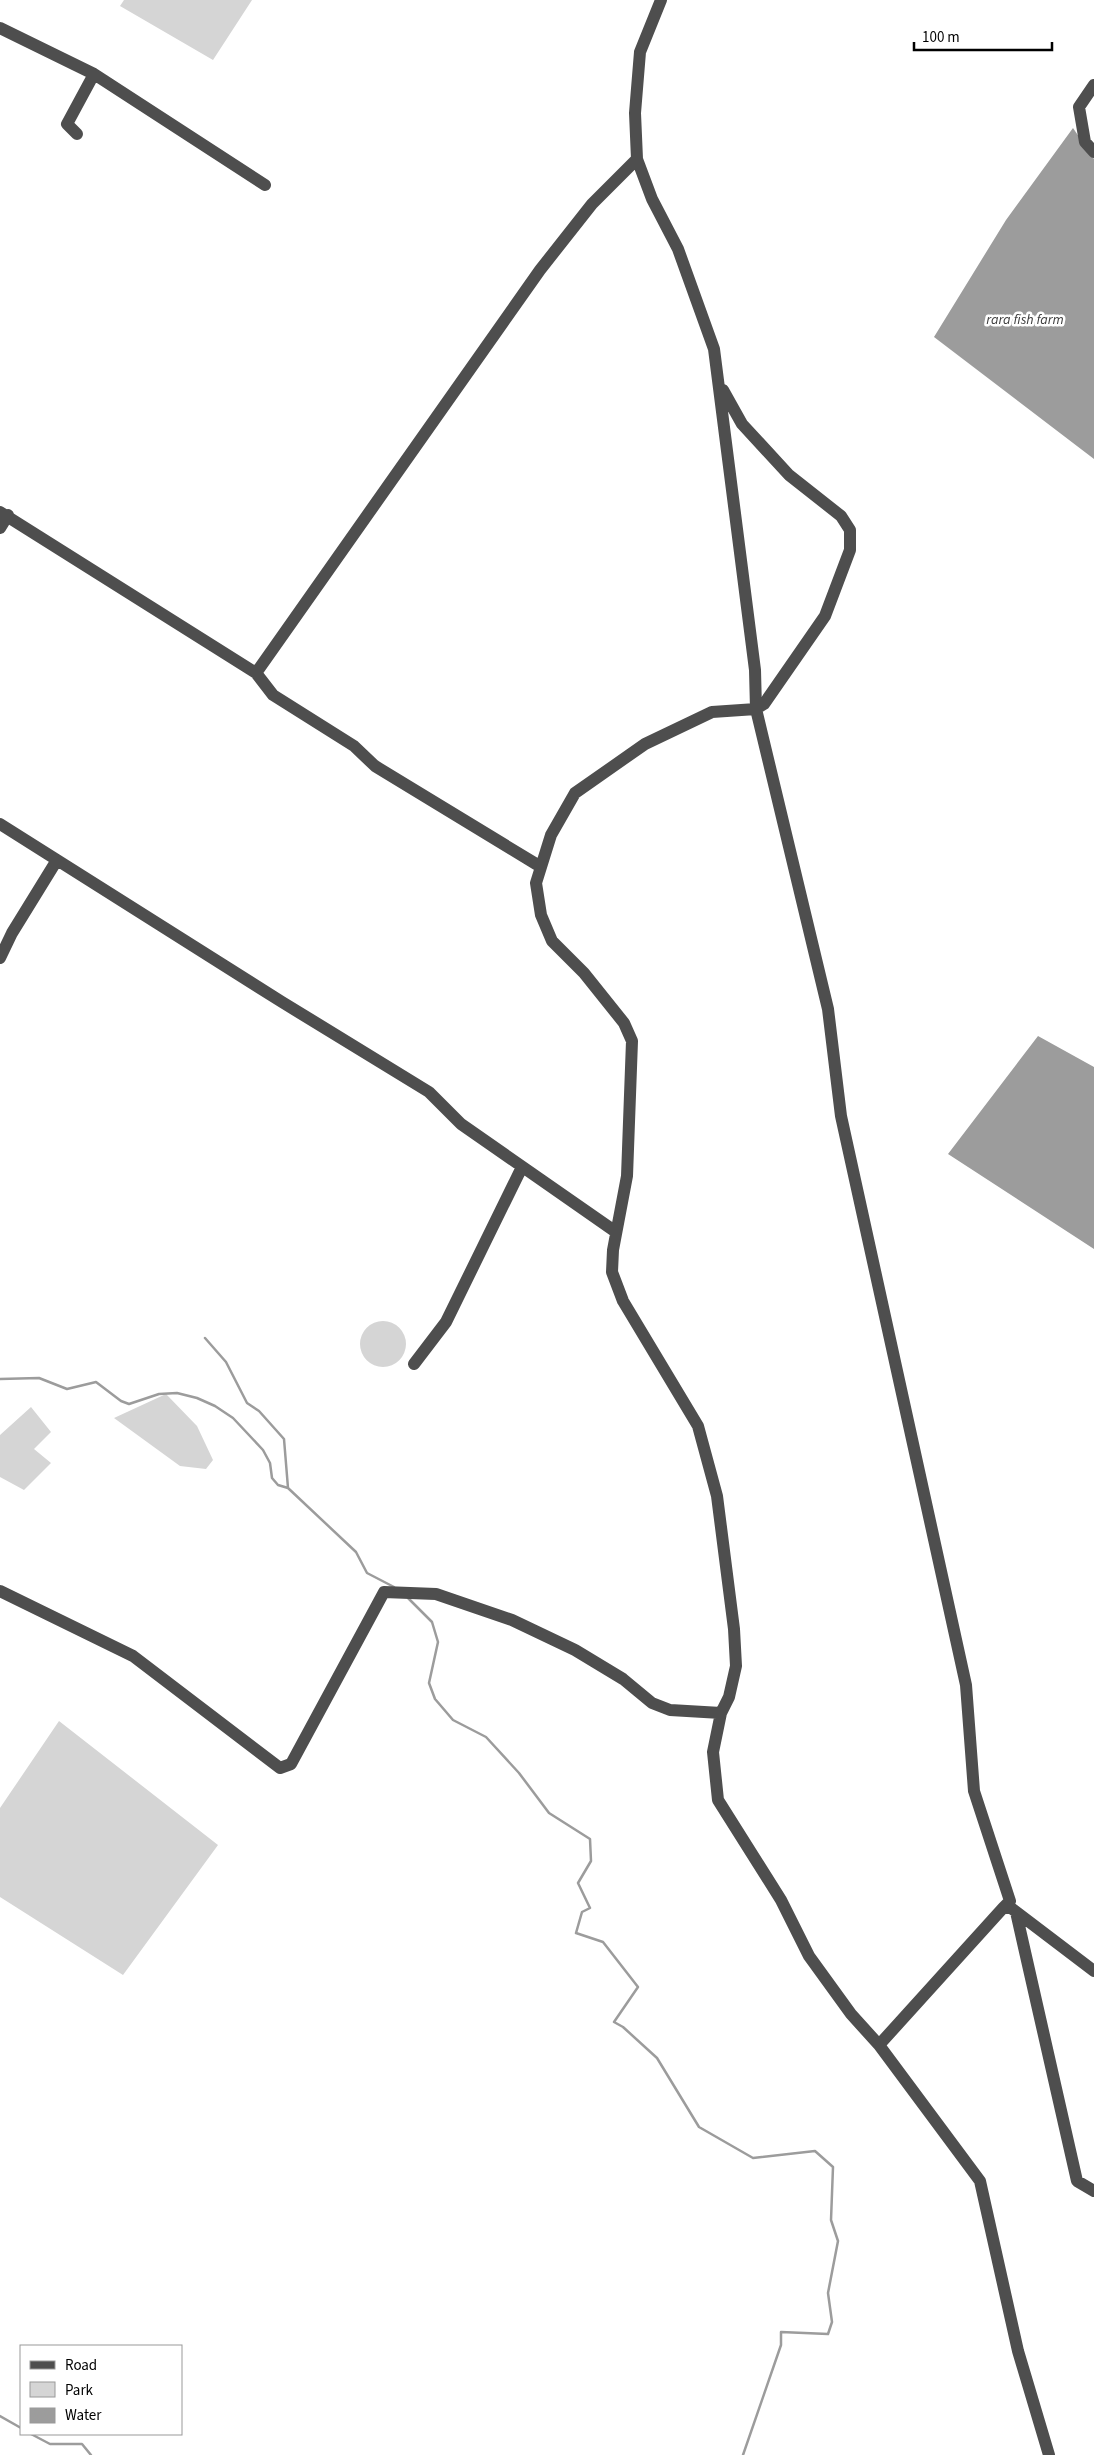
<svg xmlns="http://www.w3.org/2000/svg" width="1094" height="2455" font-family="'Source Sans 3',sans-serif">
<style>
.green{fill:#d5d5d5}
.water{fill:#9c9c9c}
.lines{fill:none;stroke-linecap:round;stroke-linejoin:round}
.stream{stroke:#9c9c9c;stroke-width:2.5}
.minor{stroke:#4e4e4e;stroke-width:12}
.labels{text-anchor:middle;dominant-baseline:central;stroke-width:5;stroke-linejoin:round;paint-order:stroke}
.water-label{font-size:14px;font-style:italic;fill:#3d3d3d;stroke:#fff}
</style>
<rect width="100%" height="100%" fill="#fff"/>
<path class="green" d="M 124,0 L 252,0 L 213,60 L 120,6 Z
M360 1344a23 23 0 1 1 46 0a23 23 0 1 1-46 0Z
M 166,1394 L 197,1426 L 213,1460 L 206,1469 L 180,1466 L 114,1418 Z
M 31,1407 L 51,1432 L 34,1449 L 51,1463 L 24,1490 L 0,1477 L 0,1435 Z
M 59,1721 L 218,1845 L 123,1975 L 0,1897 L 0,1808 Z"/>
<path class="water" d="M 1073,128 L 1094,159 L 1094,459 L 934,337 L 1006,220 Z
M 1038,1036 L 1094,1067 L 1094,1249 L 948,1154 Z"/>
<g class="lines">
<path class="stream" d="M 205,1338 L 226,1362 L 247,1403 L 259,1411 L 284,1439 L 288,1488 L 356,1552 L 367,1573 L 394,1587
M 0,1379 L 39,1378 L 67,1389 L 96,1382 L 121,1401 L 129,1404 L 159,1394 L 177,1393 L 197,1398 L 215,1406 L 233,1418 L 263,1450 L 270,1463 L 272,1478 L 278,1485 L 288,1488
M 408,1598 L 432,1622 L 438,1642 L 429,1683 L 435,1699 L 453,1720 L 486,1737 L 519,1773 L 549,1813 L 590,1839 L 591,1861 L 578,1883 L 590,1908 L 582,1912 L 576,1933 L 603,1942 L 638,1987 L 614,2022 L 623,2027 L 657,2058 L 699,2127 L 753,2158 L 815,2151 L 833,2167 L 831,2220 L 838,2241 L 828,2293 L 832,2322 L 828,2334 L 781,2332 L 781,2345 L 743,2455
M 0,2416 L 21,2428
M 31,2434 L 50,2444 L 82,2444 L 91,2455"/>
<path class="minor" d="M 661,0 L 640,52 L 635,113 L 637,159 L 652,199 L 678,249 L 714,349 L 755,670 L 756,709 L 712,712 L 645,744 L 575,793 L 551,835 L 536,883 L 541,915 L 552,941 L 584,973 L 624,1023 L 632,1041 L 627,1176 L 613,1250 L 612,1272 L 623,1301 L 698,1426 L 717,1496 L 734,1629 L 736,1666 L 729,1697 L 721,1713 L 713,1752 L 718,1800 L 781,1900 L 809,1956 L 851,2014 L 879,2045 L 980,2181 L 1018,2351 L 1049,2455
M 0,28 L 94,74 L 265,185
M 1094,85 L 1079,107 L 1085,142 L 1094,152
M 77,134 L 67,124 L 94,74
M 723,390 L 742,424 L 789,475 L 841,516 L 850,530 L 850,550 L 825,616 L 764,704 L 756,709 L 828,1009 L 841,1116 L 966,1685 L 974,1791 L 1010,1901 L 1003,1908
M 0,512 L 256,673 L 273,695 L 354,746 L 375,766 L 541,867
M 0,528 L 8,515
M 256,673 L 540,270 L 592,204 L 637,159
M 0,824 L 282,1002 L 429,1092 L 461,1124 L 616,1232
M 0,958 L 12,933 L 57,860
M 414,1364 L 446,1322 L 522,1167
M 0,1591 L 133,1656 L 280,1768 L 291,1764 L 384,1592 L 436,1594 L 512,1620 L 575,1650 L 623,1679 L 652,1703 L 670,1710 L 721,1713
M 1016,1912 L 1077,2181 L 1094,2191
M 879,2045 L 1003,1908 L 1011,1908 L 1094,1971"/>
</g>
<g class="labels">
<g class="water-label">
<text x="1025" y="320">rara fish farm</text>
</g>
</g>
<rect x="20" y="2345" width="162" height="90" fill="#ffffff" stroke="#999999"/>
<rect x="30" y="2361" width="25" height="8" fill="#4e4e4e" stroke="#999999"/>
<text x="65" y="2370" font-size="15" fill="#000000">Road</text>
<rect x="30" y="2382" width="25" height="15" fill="#d5d5d5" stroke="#999999"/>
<text x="65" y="2395" font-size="15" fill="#000000">Park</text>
<rect x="30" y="2408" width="25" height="15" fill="#9c9c9c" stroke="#999999"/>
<text x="65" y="2420" font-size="15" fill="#000000">Water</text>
<path d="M914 42v8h138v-8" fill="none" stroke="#000000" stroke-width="2.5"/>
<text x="922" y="42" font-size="15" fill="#000000" stroke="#ffffff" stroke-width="4" paint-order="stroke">100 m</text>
</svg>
